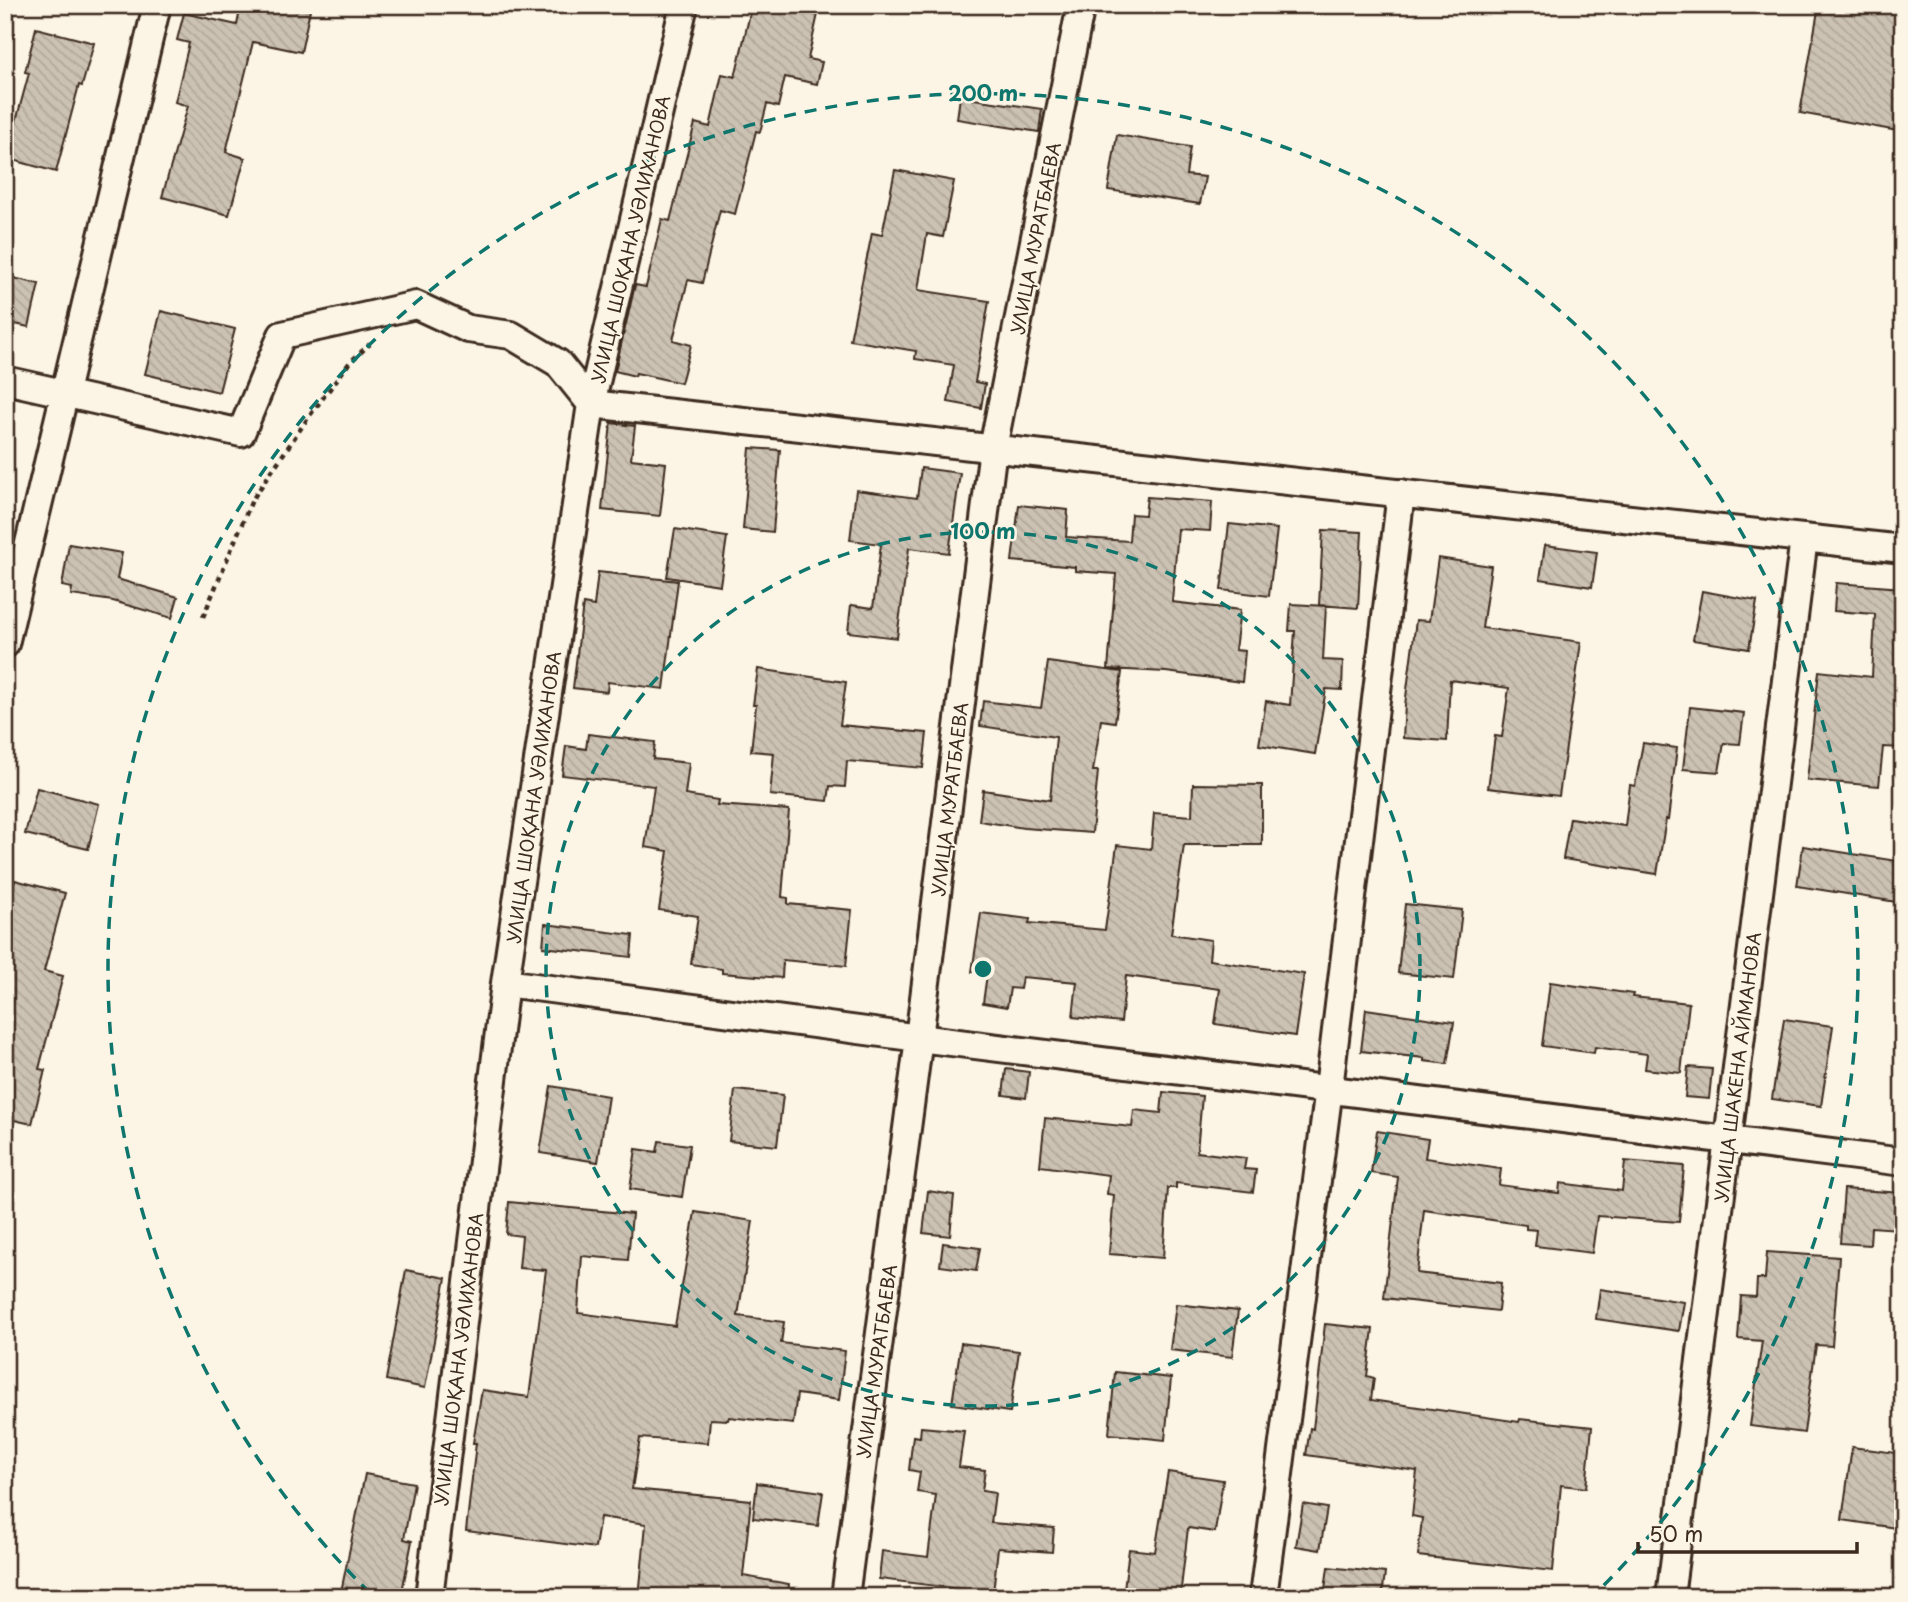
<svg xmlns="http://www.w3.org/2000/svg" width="1908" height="1602" font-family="'Playpen Sans',sans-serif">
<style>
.building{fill:url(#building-back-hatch);stroke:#3b2a1e;stroke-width:2}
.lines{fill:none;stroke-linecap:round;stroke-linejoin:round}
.minor-casing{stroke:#3b2a1e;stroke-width:32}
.path{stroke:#3b2a1e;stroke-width:4.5;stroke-dasharray:5 5;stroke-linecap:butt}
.minor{stroke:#fcf5e5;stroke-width:26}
.ring{fill:none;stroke:#0f766e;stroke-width:3.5;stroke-dasharray:12 9}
.labels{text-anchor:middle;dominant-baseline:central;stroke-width:5;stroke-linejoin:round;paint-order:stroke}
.street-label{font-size:18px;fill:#3b2a1e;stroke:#fcf5e5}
.centre{fill:#0f766e;stroke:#fcf5e5;stroke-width:3.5}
.ring-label{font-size:21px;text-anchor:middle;font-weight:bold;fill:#0f766e;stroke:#fcf5e5;stroke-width:5;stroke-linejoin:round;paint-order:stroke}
</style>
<defs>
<pattern id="building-back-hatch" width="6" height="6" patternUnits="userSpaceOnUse" patternTransform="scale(1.75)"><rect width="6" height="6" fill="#ccc2b3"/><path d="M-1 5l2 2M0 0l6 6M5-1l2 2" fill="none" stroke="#b0a79a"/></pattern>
</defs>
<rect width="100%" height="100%" fill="#fcf5e5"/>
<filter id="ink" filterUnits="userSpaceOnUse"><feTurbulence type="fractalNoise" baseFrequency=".0143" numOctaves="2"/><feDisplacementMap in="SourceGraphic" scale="14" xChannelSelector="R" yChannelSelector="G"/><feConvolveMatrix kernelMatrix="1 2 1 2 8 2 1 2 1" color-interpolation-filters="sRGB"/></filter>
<g filter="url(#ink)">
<path class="building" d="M 241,5 L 311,5 L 301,52 L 253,42 L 226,152 L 245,158 L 229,215 L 162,197 L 188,106 L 175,102 L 189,43 L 177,40 L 184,13 L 237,25 Z
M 752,5 L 820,5 L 808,59 L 822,62 L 817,84 L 785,77 L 778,107 L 767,104 L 760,132 L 756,131 L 735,214 L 720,210 L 702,283 L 688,280 L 673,340 L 691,345 L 681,383 L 636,373 L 635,376 L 615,371 L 635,285 L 646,287 L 662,219 L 670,221 L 695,123 L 710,127 L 722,74 L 735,77 Z
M 1819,5 L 1903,5 L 1903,132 L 1800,113 Z
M 36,28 L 94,43 L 82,86 L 79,85 L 56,172 L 6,158 L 29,73 L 25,72 Z
M 960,97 L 1042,109 L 1039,132 L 957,119 Z
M 1117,135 L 1190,147 L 1186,175 L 1205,177 L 1200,204 L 1108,190 Z
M 895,170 L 954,181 L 943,237 L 927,234 L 918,290 L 989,301 L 975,382 L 985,384 L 981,408 L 948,402 L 954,365 L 915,359 L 916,351 L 850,340 L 872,233 L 882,235 Z
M 5,276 L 39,284 L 29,327 L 5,322 Z
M 161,311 L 235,329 L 219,392 L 145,374 Z
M 611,423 L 635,426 L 631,459 L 666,463 L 660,516 L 602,510 Z
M 750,448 L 780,450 L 773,532 L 743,529 Z
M 921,468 L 960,473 L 949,553 L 909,548 L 897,638 L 848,632 L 851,605 L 873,608 L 881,544 L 850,540 L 856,490 L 917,498 Z
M 1147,497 L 1212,502 L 1210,531 L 1178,529 L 1172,602 L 1240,610 L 1235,650 L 1245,651 L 1242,682 L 1166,672 L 1108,669 L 1116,574 L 1075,571 L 1075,567 L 1012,561 L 1019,505 L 1068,510 L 1066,537 L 1129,541 L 1131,514 L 1145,515 Z
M 1229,524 L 1277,529 L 1269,596 L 1221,590 Z
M 675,529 L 727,537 L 720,585 L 667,577 Z
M 1323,530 L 1362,532 L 1358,608 L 1319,605 Z
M 69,544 L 122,553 L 117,579 L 178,597 L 172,618 L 113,601 L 71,595 L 72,588 L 62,586 Z
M 1545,545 L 1597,552 L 1592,587 L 1540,579 Z
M 1438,558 L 1491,566 L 1482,628 L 1581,642 L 1559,796 L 1488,788 L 1495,736 L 1502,737 L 1509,688 L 1450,680 L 1447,741 L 1403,738 L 1405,705 L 1416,620 L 1429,621 Z
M 598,572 L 678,581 L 664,689 L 608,682 L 607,692 L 573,688 L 583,604 L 594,606 Z
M 1836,583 L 1903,588 L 1903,748 L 1883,747 L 1879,786 L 1807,780 L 1819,671 L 1872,677 L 1875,614 L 1834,611 Z
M 1702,591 L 1757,601 L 1749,649 L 1693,640 Z
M 1291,604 L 1326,606 L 1323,660 L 1343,661 L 1342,690 L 1326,689 L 1315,754 L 1259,745 L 1266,701 L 1290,705 L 1295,631 L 1289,631 Z
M 1048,662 L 1122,672 L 1115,722 L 1101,720 L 1093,771 L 1098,771 L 1092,833 L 1024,828 L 979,821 L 983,790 L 1050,800 L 1056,737 L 980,726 L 983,701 L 1041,708 Z
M 758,669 L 846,682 L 840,725 L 927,733 L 923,768 L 847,761 L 845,787 L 830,786 L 828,801 L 770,795 L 774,753 L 751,751 L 756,705 L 753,705 Z
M 1690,707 L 1744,713 L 1740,744 L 1724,743 L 1719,772 L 1683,769 Z
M 588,734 L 655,742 L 653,759 L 689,763 L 685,795 L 718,800 L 717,805 L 789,810 L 782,897 L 788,898 L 788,904 L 852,910 L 846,966 L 783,960 L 782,978 L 722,973 L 722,969 L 691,964 L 698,916 L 659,910 L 668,851 L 645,847 L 654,786 L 562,775 L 566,746 L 586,749 Z
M 1643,743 L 1677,748 L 1668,820 L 1666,819 L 1657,874 L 1563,859 L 1570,818 L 1625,826 L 1630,785 L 1635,786 Z
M 1193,784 L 1262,785 L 1262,845 L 1184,845 L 1171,934 L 1211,940 L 1209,960 L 1304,974 L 1295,1036 L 1215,1024 L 1220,989 L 1126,976 L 1121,1022 L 1073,1017 L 1077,982 L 1022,977 L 1020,989 L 1010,988 L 1007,1007 L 983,1003 L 987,974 L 972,972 L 981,913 L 1030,919 L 1029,923 L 1105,930 L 1117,845 L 1151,849 L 1154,813 L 1192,816 Z
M 37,788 L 99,804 L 88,849 L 25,834 Z
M 1803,846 L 1903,862 L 1903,903 L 1797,886 Z
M 15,880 L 65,893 L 44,971 L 63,976 L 39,1069 L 45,1070 L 32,1124 L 5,1118 L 5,972 L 14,935 L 5,932 L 5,892 L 12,893 Z
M 1405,904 L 1462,910 L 1454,979 L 1398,973 Z
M 545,924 L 633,935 L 631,957 L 543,947 Z
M 1550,982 L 1633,994 L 1632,997 L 1689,1003 L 1681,1073 L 1645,1069 L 1647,1054 L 1595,1047 L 1594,1053 L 1542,1046 Z
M 1366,1009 L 1454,1022 L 1447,1064 L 1424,1061 L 1424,1058 L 1361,1051 Z
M 1784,1019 L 1833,1026 L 1821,1106 L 1772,1099 Z
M 1688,1067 L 1712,1069 L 1709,1099 L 1685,1097 Z
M 1006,1069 L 1029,1072 L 1026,1098 L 1003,1095 Z
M 551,1086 L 608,1096 L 598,1162 L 540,1153 Z
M 735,1090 L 783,1095 L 777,1146 L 729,1141 Z
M 1163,1092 L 1202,1096 L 1197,1152 L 1246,1158 L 1244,1169 L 1256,1170 L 1253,1192 L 1176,1183 L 1176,1188 L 1168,1188 L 1163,1258 L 1109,1254 L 1114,1195 L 1107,1194 L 1109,1175 L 1040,1166 L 1045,1118 L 1132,1127 L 1134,1110 L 1161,1113 Z
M 1377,1131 L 1428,1139 L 1425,1158 L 1501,1169 L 1499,1185 L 1559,1193 L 1560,1183 L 1622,1191 L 1625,1161 L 1684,1166 L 1679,1222 L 1597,1216 L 1592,1253 L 1535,1246 L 1537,1230 L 1526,1229 L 1526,1225 L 1424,1210 L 1417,1273 L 1501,1283 L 1498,1311 L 1384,1298 L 1398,1177 L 1371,1173 Z
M 659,1141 L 690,1145 L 682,1197 L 630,1189 L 636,1149 L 657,1152 Z
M 1844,1189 L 1902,1193 L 1899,1229 L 1871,1227 L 1870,1245 L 1840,1243 Z
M 928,1191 L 954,1195 L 950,1236 L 923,1233 Z
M 509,1202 L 632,1214 L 628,1260 L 582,1256 L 578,1313 L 675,1326 L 695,1212 L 753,1221 L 738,1316 L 784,1322 L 781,1343 L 845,1351 L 839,1400 L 797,1394 L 793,1424 L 729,1417 L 728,1420 L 710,1419 L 708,1443 L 640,1438 L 632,1489 L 751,1500 L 743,1576 L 789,1584 L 788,1597 L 639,1597 L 646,1524 L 600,1517 L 595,1548 L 466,1531 L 476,1443 L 473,1443 L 482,1390 L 529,1397 L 546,1270 L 519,1268 L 522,1236 L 506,1234 Z
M 943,1243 L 980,1248 L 976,1271 L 940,1266 Z
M 1767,1252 L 1839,1257 L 1832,1346 L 1816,1345 L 1804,1433 L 1750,1426 L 1762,1341 L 1738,1339 L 1741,1296 L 1756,1297 L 1757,1279 L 1765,1279 Z
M 406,1270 L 446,1278 L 425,1388 L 386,1380 Z
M 1600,1289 L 1684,1302 L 1679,1331 L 1596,1319 Z
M 1176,1304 L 1238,1311 L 1232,1357 L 1170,1350 Z
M 1325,1324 L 1373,1329 L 1367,1376 L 1374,1378 L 1371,1400 L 1519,1422 L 1520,1419 L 1592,1427 L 1586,1488 L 1561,1485 L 1553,1571 L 1418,1556 L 1422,1518 L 1412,1516 L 1417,1471 L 1306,1455 L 1310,1428 L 1313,1429 Z
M 961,1343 L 1019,1351 L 1010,1412 L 952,1404 Z
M 1115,1372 L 1171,1378 L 1165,1440 L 1109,1434 Z
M 921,1427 L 964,1431 L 959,1467 L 985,1470 L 982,1491 L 995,1493 L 991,1523 L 1054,1528 L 1052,1552 L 998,1548 L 993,1593 L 879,1579 L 882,1551 L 928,1557 L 936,1495 L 917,1492 L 920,1472 L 909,1470 L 913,1436 L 920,1437 Z
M 1852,1447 L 1903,1454 L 1903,1529 L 1842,1520 Z
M 1168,1472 L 1223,1480 L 1215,1532 L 1188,1528 L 1180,1597 L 1123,1597 L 1129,1549 L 1155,1552 Z
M 365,1474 L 414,1483 L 404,1539 L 412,1541 L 401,1597 L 340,1597 Z
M 757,1483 L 823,1492 L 818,1526 L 753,1518 Z
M 1303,1504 L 1327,1508 L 1320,1550 L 1296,1546 Z
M 1328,1567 L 1385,1573 L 1382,1597 L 1324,1597 Z"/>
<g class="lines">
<defs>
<path id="minor" d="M 5,380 L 241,433 L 282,335 L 416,305 L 468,329 L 511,335 L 558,363 L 591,404 L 1903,549
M 5,644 L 157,5
M 505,983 L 919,1038 L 1903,1162
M 429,1597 L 505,983 L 591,404 L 684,5
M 845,1597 L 919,1038 L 993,448 L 1081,5
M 1263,1597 L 1329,1088 L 1401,493
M 1670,1597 L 1804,538"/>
</defs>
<use href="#minor" class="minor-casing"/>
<path class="path" d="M 203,617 L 252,500 L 308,418 L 350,362 L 370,344"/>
<use href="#minor" class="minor"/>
</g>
</g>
<g class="ring">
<circle cx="983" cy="969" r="437"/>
<path d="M370 1593A875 875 0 1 1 1596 1593"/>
</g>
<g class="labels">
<g class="street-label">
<text transform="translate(1035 238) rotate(-79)">УЛИЦА МУРАТБАЕВА</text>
<text transform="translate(630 239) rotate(-77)">УЛИЦА ШОҚАНА УӘЛИХАНОВА</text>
<text transform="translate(533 797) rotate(-82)">УЛИЦА ШОҚАНА УӘЛИХАНОВА</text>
<text transform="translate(949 799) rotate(-83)">УЛИЦА МУРАТБАЕВА</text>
<text transform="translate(1737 1067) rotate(-83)">УЛИЦА ШАКЕНА АЙМАНОВА</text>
<text transform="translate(458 1359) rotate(-83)">УЛИЦА ШОҚАНА УӘЛИХАНОВА</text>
<text transform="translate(876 1361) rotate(-82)">УЛИЦА МУРАТБАЕВА</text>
</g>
</g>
<circle cx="983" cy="969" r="10" class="centre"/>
<g class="ring-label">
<text x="983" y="101">200 m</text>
<text x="983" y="539">100 m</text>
</g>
<rect width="1908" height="1602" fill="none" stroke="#fcf5e5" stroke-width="28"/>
<rect x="14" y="14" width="1880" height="1574" fill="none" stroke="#3b2a1e" stroke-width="2.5" filter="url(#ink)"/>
<path d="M1638 1542v10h219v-10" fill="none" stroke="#3b2a1e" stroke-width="3.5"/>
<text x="1649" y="1542" font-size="21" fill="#3b2a1e" stroke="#fcf5e5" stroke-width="5" paint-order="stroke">50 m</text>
</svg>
